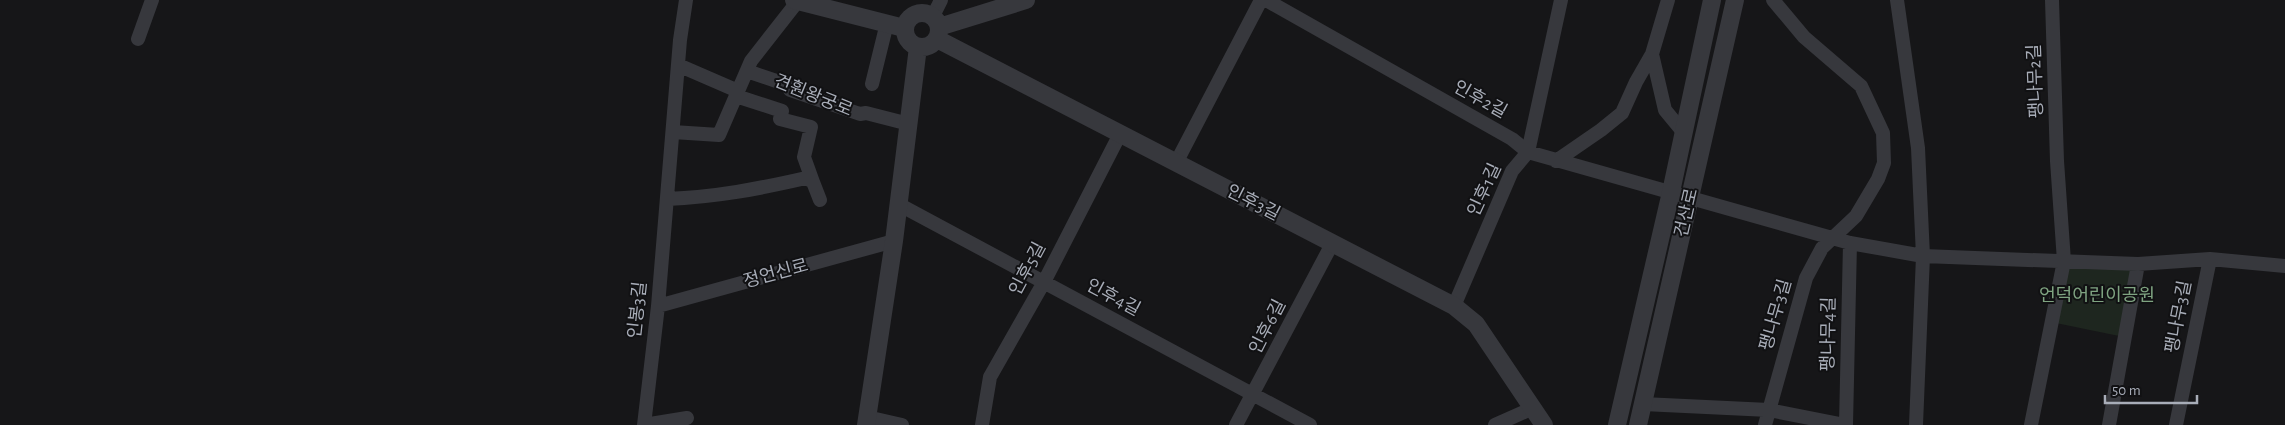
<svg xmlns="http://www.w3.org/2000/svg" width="2285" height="425" font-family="'Alegreya Sans','Noto Sans KR',sans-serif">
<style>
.green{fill:#1e261f}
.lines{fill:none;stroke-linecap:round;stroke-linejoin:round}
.minor{stroke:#37383d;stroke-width:14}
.tertiary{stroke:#37383d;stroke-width:18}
.labels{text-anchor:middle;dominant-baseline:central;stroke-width:4;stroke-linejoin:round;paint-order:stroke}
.street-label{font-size:18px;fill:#a8adb8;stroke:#111113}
.park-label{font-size:18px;fill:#7fa381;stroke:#111113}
</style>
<rect width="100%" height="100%" fill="#161618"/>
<path class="green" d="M 2067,261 L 2138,264 L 2124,337 L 2051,322 Z"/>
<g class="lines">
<path class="minor" d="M 1266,0 L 1512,139 L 1528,152 L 1850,243 L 1923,256 L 2138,264 L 2210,259 L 2285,266
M 1668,0 L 1652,54 L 1665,110 L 1684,133
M 1897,0 L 1918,148 L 1923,256 L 1916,425
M 933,16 L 941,0
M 138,39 L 152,0
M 678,65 L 738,91
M 747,71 L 791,86 L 790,90 L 860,114 L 866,113 L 909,124
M 872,84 L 887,23
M 736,96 L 782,111 L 780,119 L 811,127 L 804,157 L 813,182
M 673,132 L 719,135 L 751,61 L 798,1
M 1556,161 L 1601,130 L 1622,113 L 1636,82 L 1652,54
M 1176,163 L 1261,0
M 667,199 C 716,197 758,189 806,178 L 813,182 L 820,200
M 898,204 L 1310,425
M 658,306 L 894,241
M 1454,306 L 1512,171 L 1528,152 L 1561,0
M 1643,404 L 1769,410 L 1845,425
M 867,417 L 902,425
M 644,425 L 658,306 L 680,40 L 686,0
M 644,425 L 687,418
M 982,425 L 990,377 L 1044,282 L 1120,134
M 1236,425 L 1332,244
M 1495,425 L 1533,408
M 1765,425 L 1806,278 L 1822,248 L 1856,216 L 1878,179 L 1884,163 L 1883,133 L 1861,86 L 1804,37 L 1773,0
M 1846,425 L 1850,243
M 2031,425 L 2064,261 L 2057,161 L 2052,0
M 2109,425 L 2138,264
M 2176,425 L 2210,259"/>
<path class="tertiary" d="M 794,0 L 904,28
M905 30a17 17 0 1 1 34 0a17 17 0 1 1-34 0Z
M 939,27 L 1026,0
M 937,39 L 1454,306 L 1476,324 L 1544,425
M 866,425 L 894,241 L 918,47
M 1617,425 L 1671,192 L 1712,0
M 1638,425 L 1735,0"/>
</g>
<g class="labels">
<g class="street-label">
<text transform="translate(2036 81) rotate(-92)">팽나무2길</text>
<text transform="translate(813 96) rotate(22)">견훤왕궁로</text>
<text transform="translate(1480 100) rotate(29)">인후2길</text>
<text transform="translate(1485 190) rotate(-65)">인후1길</text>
<text transform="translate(1253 203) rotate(27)">인후3길</text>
<text transform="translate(1687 213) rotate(-77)">건산로</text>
<text transform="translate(1028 269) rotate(-62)">인후5길</text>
<text transform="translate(776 274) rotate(-15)">정언신로</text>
<text transform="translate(1113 298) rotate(28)">인후4길</text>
<text transform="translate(638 310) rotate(-84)">인봉3길</text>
<text transform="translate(1776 315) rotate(-74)">팽나무3길</text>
<text transform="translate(2179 317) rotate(-79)">팽나무3길</text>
<text transform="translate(1268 327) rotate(-63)">인후6길</text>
<text transform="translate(1829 334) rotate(-89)">팽나무4길</text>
</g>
<g class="park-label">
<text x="2097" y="296">언덕어린이공원</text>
</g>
</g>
<path d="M2105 395v8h92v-8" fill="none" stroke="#a8adb8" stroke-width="2.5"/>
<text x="2112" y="395" font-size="15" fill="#a8adb8" stroke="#111113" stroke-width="4" paint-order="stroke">50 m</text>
</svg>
